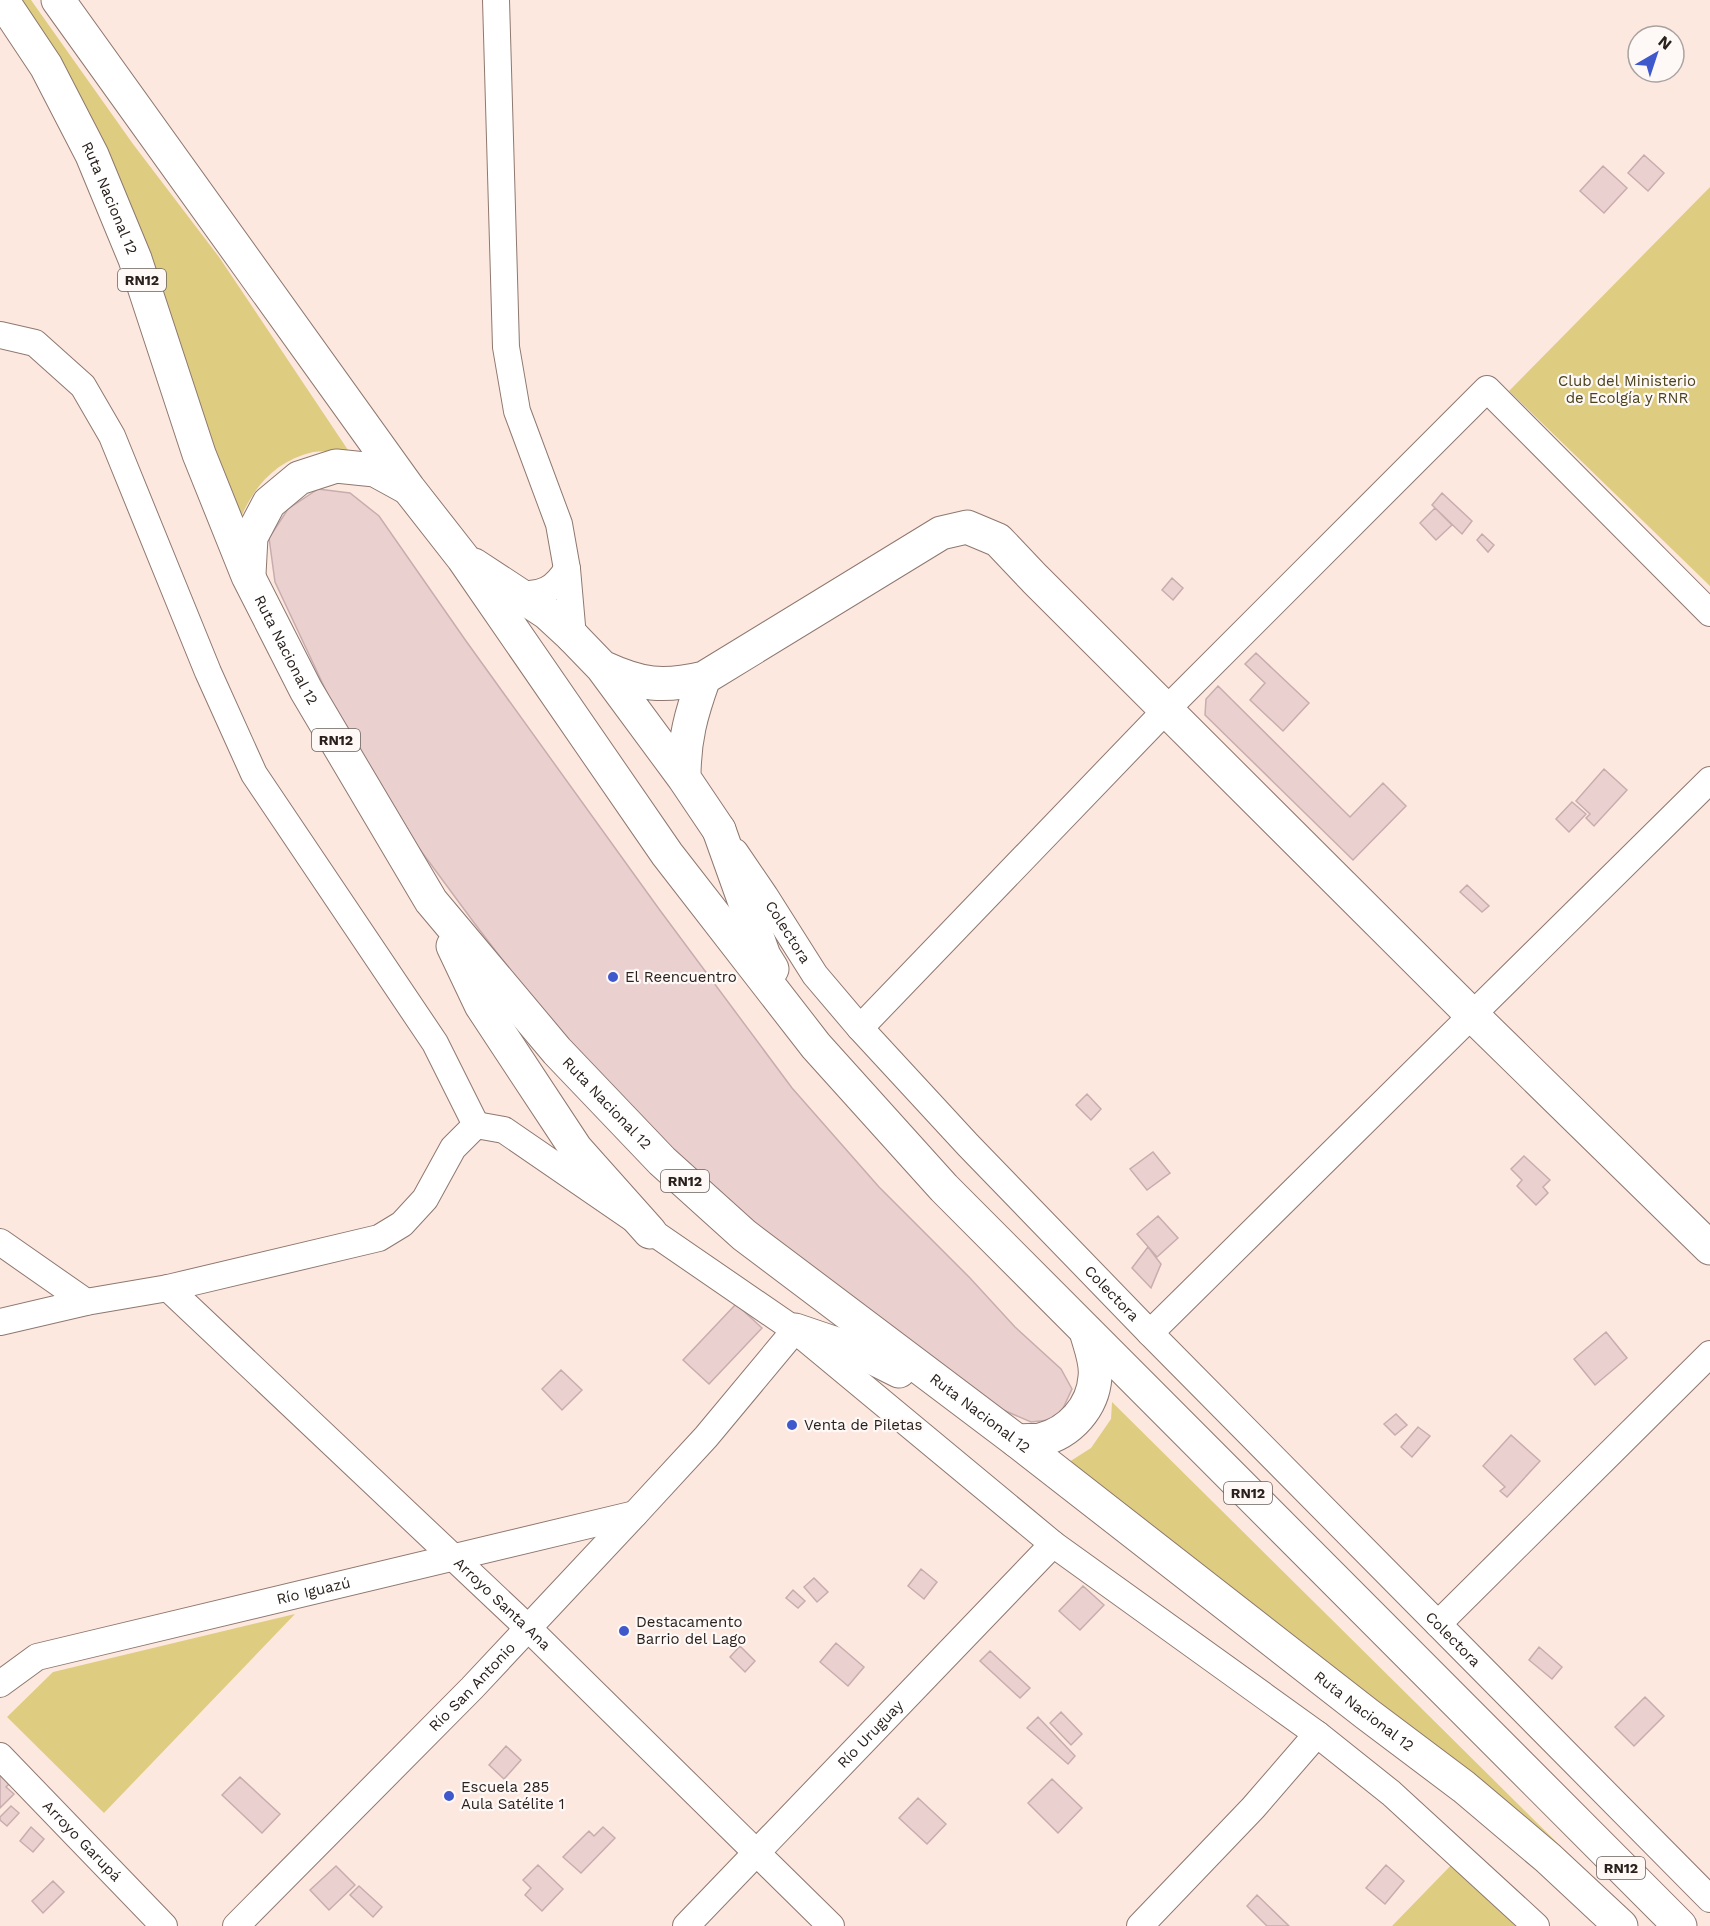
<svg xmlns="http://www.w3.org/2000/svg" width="1710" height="1926" font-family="'Work Sans',sans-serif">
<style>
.green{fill:#decd80}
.building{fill:#ebd0d0;stroke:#c8adae;stroke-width:1.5}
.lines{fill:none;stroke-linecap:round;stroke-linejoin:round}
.minor-casing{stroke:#8e786f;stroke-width:28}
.major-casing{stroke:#8e786f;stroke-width:35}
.highway-casing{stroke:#8e786f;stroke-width:35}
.minor{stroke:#fff;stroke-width:26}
.major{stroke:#fff;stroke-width:33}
.highway{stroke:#fff;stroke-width:33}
.poi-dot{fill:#3f58cb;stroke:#fef9f7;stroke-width:2}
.labels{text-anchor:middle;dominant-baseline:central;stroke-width:4.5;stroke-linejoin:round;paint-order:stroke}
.shield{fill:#fef9f7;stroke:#6a625e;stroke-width:1.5}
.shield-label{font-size:14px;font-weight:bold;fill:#2a211d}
.street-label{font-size:15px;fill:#2a211d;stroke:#fef9f7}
.park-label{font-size:15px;fill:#4b421a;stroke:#fef9f7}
.poi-label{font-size:15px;fill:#2a211d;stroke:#fef9f7;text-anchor:start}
</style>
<rect width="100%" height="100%" fill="#fde8e0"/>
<path class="green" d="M 16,0 L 31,0 L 133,144 L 219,257 L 350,453 C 339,452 325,450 313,452 C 275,461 253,487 239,522 Z
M 1710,187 L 1710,586 L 1509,391 Z
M 1112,1402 L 1614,1899 L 1069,1462 L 1091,1448 L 1111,1419 Z
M 295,1614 L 104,1813 L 7,1717 L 53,1672 Z
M 1459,1857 L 1529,1926 L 1392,1926 Z"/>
<path class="building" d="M 1644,155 L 1664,173 L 1648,191 L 1628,173 Z
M 1603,166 L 1627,188 L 1604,213 L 1580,191 Z
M 318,489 L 350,493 L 379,516 L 466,641 L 659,909 L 792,1088 L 879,1187 L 970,1278 L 1015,1327 L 1061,1369 L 1072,1389 L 1058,1419 L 1031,1422 L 1001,1409 L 737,1213 L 633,1114 L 556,1030 L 475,924 L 407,832 L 336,712 L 275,582 L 269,538 L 288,509 Z
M 1442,493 L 1472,521 L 1462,534 L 1432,505 Z
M 1435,508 L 1452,525 L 1436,540 L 1420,523 Z
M 1482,534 L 1494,545 L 1488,552 L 1477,540 Z
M 1172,578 L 1183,588 L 1173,600 L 1162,590 Z
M 1256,653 L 1309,703 L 1283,731 L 1250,700 L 1265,683 L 1245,664 Z
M 1218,686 L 1350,817 L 1383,783 L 1406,806 L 1353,860 L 1205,715 L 1206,699 Z
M 1604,769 L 1627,790 L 1594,826 L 1586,818 L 1590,814 L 1576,801 Z
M 1572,802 L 1586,814 L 1569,832 L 1556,819 Z
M 1467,885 L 1489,906 L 1482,912 L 1460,892 Z
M 1087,1094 L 1101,1109 L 1091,1120 L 1076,1105 Z
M 1153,1152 L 1170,1173 L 1147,1190 L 1130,1169 Z
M 1524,1156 L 1550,1180 L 1543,1187 L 1548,1193 L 1536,1205 L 1517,1186 L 1522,1180 L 1511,1169 Z
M 1158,1216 L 1178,1238 L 1157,1257 L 1137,1234 Z
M 1148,1247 L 1161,1264 L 1151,1288 L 1132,1268 Z
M 736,1304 L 762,1328 L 709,1384 L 683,1360 Z
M 1606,1332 L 1627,1358 L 1595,1385 L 1574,1359 Z
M 561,1370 L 582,1390 L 562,1410 L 542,1389 Z
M 1396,1414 L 1407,1425 L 1395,1435 L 1384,1424 Z
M 1418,1427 L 1430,1436 L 1412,1457 L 1401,1447 Z
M 1511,1435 L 1540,1461 L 1507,1497 L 1500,1491 L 1505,1487 L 1483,1466 Z
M 921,1569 L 937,1582 L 924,1599 L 908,1586 Z
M 814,1578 L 828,1592 L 817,1602 L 804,1587 Z
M 1083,1586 L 1104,1605 L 1080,1630 L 1059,1611 Z
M 793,1590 L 805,1601 L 798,1608 L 786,1598 Z
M 836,1643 L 864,1667 L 848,1686 L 820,1662 Z
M 740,1646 L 755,1661 L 745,1672 L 730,1657 Z
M 1539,1647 L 1562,1667 L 1552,1679 L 1529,1660 Z
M 990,1651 L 1030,1688 L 1020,1698 L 980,1661 Z
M 1645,1697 L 1664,1716 L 1634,1746 L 1615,1727 Z
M 1061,1712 L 1082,1734 L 1071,1745 L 1050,1723 Z
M 1038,1717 L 1075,1756 L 1068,1764 L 1027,1728 Z
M 506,1746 L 521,1760 L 504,1779 L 489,1765 Z
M 0,1773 L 10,1783 L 6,1787 L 14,1794 L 0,1808 Z
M 240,1777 L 280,1814 L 262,1833 L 222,1795 Z
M 1052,1779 L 1082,1808 L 1058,1833 L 1028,1803 Z
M 918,1798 L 946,1824 L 927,1844 L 899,1818 Z
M 11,1806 L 19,1813 L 7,1826 L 0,1820 L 0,1817 Z
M 31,1827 L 44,1839 L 33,1852 L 20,1841 Z
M 603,1827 L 615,1838 L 581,1873 L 563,1857 L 589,1831 L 594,1836 Z
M 538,1865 L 563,1889 L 542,1911 L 525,1895 L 531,1888 L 523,1880 Z
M 1386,1865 L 1404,1881 L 1385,1904 L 1366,1888 Z
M 336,1866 L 355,1885 L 329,1910 L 310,1890 Z
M 53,1881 L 64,1892 L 43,1913 L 32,1901 Z
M 359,1886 L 382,1907 L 373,1917 L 350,1895 Z
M 1257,1895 L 1289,1926 L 1267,1926 L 1247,1906 Z"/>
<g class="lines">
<defs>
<g id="minor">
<path d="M 496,0 L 506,347 L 517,411 L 559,524 L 567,569 L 573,637"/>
<path d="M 0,335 L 35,343 L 83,386 L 112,436 L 208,672 L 254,774 L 435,1043 L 476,1125"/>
<path d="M 519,593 C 541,597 556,588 567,569"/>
<path id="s1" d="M 735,852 L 765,896 L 815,975 L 860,1028 L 968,1145 L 1150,1333 L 1710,1899"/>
<path d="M 860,1028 L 1166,710 L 1487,389 L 1710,613"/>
<path d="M 0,1242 L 86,1302"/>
<path id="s2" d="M 168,1288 L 527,1627 L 831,1926"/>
<path d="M 0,1322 L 86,1302 L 168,1288 L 379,1238 L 402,1224 L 425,1199 L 453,1148 L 476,1125 L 504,1130 L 795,1330 L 1053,1544 L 1317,1734 L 1391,1793 L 1536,1926"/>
<path d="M 1150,1333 L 1710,780"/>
<path d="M 1438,1624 L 1710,1354"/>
<path id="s3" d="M 0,1684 L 37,1657 L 635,1514"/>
<path id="s4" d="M 0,1756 L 164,1926"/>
<path id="s5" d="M 236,1926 L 472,1688 L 635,1514 L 706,1437 L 795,1330"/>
<path id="s6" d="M 686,1926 L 1053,1544"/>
<path d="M 1140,1926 L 1253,1808 L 1317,1734"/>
</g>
<path id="major" d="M 573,637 L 602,667 L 684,778 L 719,830
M 602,667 C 641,685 662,688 704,678 L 941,533 L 967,527 L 998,540 L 1035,579 L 1471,1014 L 1710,1248
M 684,778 C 684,739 691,714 704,678"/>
<g id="highway">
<path id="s7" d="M 2,0 L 46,66 L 92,155 L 135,259 L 199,454 L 248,576 L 306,690 L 431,901 L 557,1051 L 662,1161 L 744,1235 L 1017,1441 L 1367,1714 L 1464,1787 L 1548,1858 L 1621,1926"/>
<path d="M 58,0 L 409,489 L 463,558 L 667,854 L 816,1046 L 944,1188 L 1680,1926"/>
<path d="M 474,565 L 547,613 L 573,637"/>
<path d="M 249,574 L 251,537 L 269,503 L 299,478 L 336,466 L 375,470 L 406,487"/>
<path d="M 719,830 L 764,956 L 772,969"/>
<path d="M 453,946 L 481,1005 L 576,1149 L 650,1232"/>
<path d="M 795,1330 L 863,1353 L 899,1371"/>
<path d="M 1017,1441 C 1024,1440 1033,1441 1040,1440 C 1070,1433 1093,1407 1095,1377 C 1097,1362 1090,1346 1086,1331"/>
</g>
</defs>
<use href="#minor" class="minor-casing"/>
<use href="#major" class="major-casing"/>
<use href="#highway" class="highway-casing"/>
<use href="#minor" class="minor"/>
<use href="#major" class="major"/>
<use href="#highway" class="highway"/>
</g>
<g class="poi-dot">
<circle cx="613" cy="977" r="6"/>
<circle cx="792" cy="1425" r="6"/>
<circle cx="624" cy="1631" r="6"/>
<circle cx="449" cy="1796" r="6"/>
</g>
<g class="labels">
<g class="shield">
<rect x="118" y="269" width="48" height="22" rx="4.5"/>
<rect x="312" y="729" width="48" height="22" rx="4.5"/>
<rect x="661" y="1170" width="48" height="22" rx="4.5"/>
<rect x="1224" y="1482" width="48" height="22" rx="4.5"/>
<rect x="1597" y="1857" width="48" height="22" rx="4.5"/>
</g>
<g class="shield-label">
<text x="142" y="280">RN12</text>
<text x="336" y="740">RN12</text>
<text x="685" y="1181">RN12</text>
<text x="1248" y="1493">RN12</text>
<text x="1621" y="1868">RN12</text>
</g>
<g class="street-label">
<text stroke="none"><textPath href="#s7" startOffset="226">Ruta Nacional 12</textPath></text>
<text stroke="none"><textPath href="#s7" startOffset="712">Ruta Nacional 12</textPath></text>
<text stroke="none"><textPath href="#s1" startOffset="96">Colectora</textPath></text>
<text stroke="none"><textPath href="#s7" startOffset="1270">Ruta Nacional 12</textPath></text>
<text stroke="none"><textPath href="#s1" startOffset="582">Colectora</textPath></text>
<text stroke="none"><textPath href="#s7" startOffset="1756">Ruta Nacional 12</textPath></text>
<text stroke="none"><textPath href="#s3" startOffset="330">Río Iguazú</textPath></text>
<text stroke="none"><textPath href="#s2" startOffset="460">Arroyo Santa Ana</textPath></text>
<text stroke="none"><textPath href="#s1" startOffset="1068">Colectora</textPath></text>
<text stroke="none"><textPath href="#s5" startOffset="336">Río San Antonio</textPath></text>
<text stroke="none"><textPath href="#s7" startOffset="2242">Ruta Nacional 12</textPath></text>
<text stroke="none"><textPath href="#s6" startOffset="266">Río Uruguay</textPath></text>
<text stroke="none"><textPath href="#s4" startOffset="118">Arroyo Garupá</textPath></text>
</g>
<g class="park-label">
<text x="1627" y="381">Club del Ministerio<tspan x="1627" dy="17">de Ecolgía y RNR</tspan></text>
</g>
<g class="poi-label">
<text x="625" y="977">El Reencuentro</text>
<text x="804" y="1425">Venta de Piletas</text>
<text x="636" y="1622">Destacamento<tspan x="636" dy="17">Barrio del Lago</tspan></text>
<text x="461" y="1787">Escuela 285<tspan x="461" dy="17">Aula Satélite 1</tspan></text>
</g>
</g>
<g transform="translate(1656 54) rotate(39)"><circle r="28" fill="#fef9f7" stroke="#a9a3a0" stroke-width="1.5"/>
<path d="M0-4.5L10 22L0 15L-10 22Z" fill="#3f58cb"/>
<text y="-9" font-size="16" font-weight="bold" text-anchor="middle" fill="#2a211d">N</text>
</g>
</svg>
